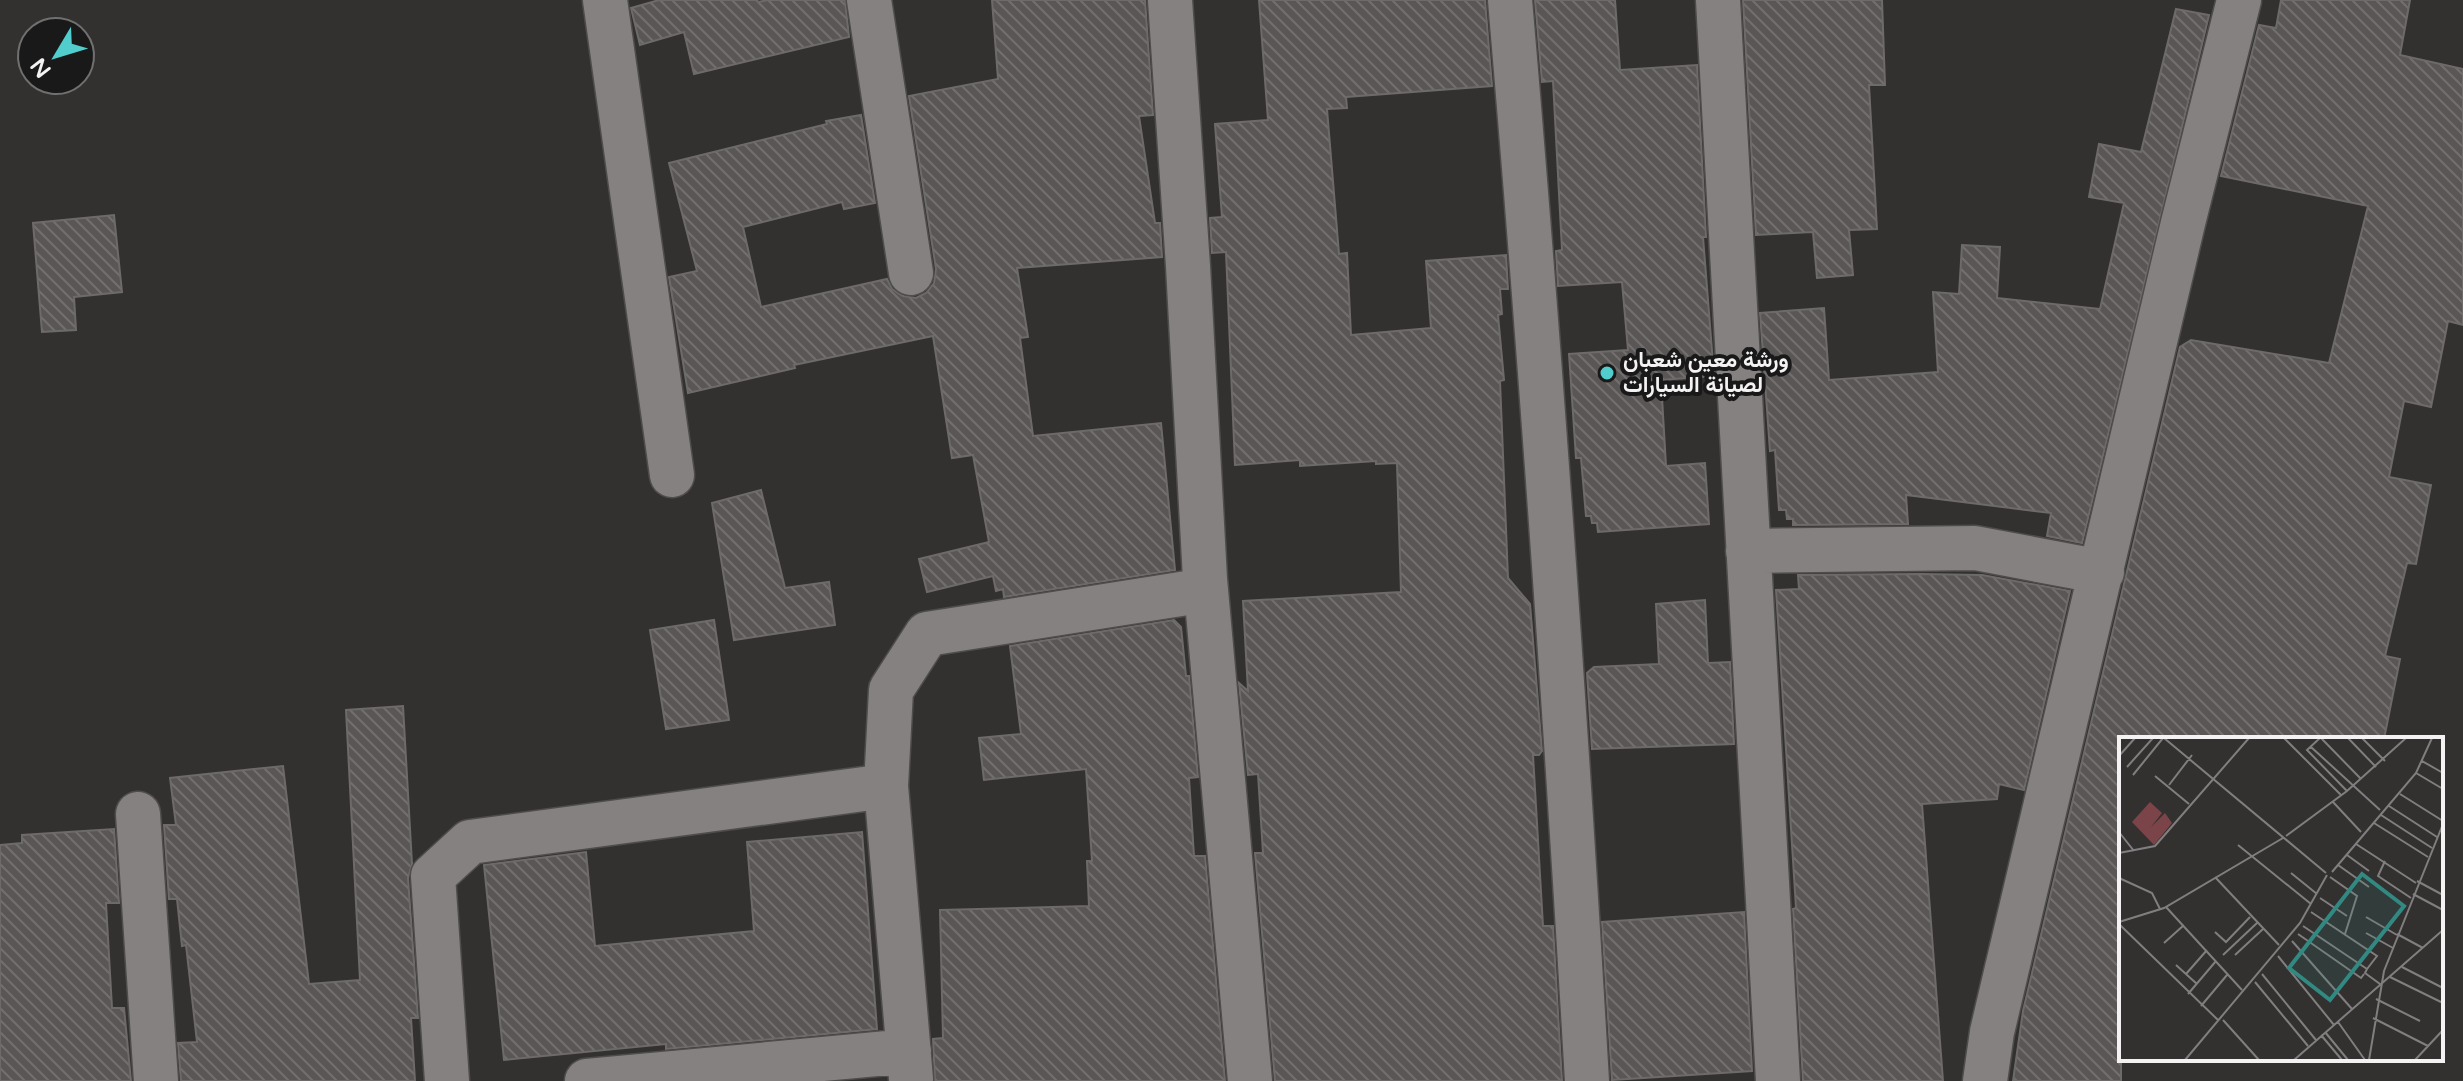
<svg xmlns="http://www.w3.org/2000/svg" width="2463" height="1081" font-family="'Varela Round',Vazirmatn,sans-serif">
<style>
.building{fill:url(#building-back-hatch);stroke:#6e6a6a;stroke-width:2}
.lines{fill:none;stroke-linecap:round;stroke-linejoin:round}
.minor-casing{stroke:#4f4c4c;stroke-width:47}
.minor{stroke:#858181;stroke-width:44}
.poi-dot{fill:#52cdce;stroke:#1a1919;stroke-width:3}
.labels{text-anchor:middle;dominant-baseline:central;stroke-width:8;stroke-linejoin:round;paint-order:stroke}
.poi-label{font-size:22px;font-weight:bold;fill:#f4f2f2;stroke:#1a1919;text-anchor:start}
.inset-road{fill:none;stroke:#807e7e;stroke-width:2}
.view{fill:#318982;fill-opacity:0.15;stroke:#318982;stroke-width:4}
.inset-edge{fill:none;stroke:#f4f2f2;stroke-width:4}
</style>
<defs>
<pattern id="building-back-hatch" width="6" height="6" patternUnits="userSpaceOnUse" patternTransform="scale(2)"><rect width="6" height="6" fill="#5a5656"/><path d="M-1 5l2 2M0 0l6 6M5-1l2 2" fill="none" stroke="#726f6f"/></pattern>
</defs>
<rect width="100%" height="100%" fill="#333030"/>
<path class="building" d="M 659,0 L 757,0 L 758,2 L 768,0 L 845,0 L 849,37 L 694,74 L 684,32 L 640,45 L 631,8 Z
M 992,0 L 1145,0 L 1153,115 L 1139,116 L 1155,223 L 1160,223 L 1162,257 L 1017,268 L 1028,337 L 1020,338 L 1033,436 L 1161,423 L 1175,570 L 1004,597 L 1003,589 L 996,591 L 993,576 L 927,592 L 919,559 L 989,542 L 973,455 L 952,458 L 933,336 L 794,365 L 795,368 L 688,393 L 669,277 L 697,271 L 669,163 L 827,124 L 826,121 L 861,115 L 875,203 L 844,209 L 842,202 L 743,227 L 761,307 L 887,279 L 892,289 L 903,296 L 916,298 L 926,293 L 934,283 L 936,269 L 909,96 L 998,79 Z
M 1259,0 L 1485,0 L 1492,86 L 1346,97 L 1347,108 L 1327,109 L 1339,254 L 1347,253 L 1351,335 L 1431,328 L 1426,261 L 1506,255 L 1508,289 L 1500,289 L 1502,314 L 1498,315 L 1504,380 L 1500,381 L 1508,578 L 1530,604 L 1542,751 L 1539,755 L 1533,755 L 1543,926 L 1553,926 L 1562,1081 L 1275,1081 L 1255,853 L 1263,853 L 1258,774 L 1248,775 L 1239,683 L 1248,691 L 1243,601 L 1401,592 L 1397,463 L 1376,464 L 1376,461 L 1300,466 L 1300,460 L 1235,465 L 1226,252 L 1212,253 L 1210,218 L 1222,217 L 1215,124 L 1268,120 Z
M 1535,0 L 1615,0 L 1620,70 L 1697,65 L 1706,237 L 1703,237 L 1714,376 L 1661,380 L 1666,466 L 1705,463 L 1709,524 L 1598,532 L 1597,523 L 1592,523 L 1591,516 L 1586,516 L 1581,458 L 1576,458 L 1569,354 L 1628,350 L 1622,282 L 1558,286 L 1556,251 L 1562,250 L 1553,81 L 1542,82 Z
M 1743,0 L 1882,0 L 1885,85 L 1869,85 L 1877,229 L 1849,230 L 1853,275 L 1817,278 L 1813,232 L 1756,235 Z
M 2281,0 L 2410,0 L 2400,55 L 2463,69 L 2463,325 L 2448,321 L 2431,407 L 2404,401 L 2389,477 L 2431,485 L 2416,564 L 2407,563 L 2385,656 L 2400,659 L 2384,739 L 2121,739 L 2121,1081 L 2013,1081 L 2023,1011 L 2180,347 L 2191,340 L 2329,363 L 2368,206 L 2221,176 L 2259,25 L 2276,28 Z
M 2176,9 L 2209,15 L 2082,543 L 2047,536 L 2051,513 L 1906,495 L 1908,524 L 1793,525 L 1793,519 L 1787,519 L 1786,510 L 1779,510 L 1775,450 L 1770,451 L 1760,313 L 1824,308 L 1829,380 L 1938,372 L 1933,292 L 1959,294 L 1962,245 L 2000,247 L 1997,298 L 2100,309 L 2124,203 L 2089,197 L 2099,144 L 2141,152 Z
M 114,215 L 122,292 L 74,297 L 76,330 L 42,332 L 33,223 Z
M 761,490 L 785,588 L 829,582 L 835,625 L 734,640 L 712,503 Z
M 1921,574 L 1982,575 L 2070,591 L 2024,790 L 1999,784 L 1997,799 L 1922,804 L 1943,1081 L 1803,1081 L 1793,909 L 1796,908 L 1776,590 L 1799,589 L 1798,575 Z
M 1705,600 L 1708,663 L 1730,662 L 1734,744 L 1592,749 L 1587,673 L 1594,667 L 1659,664 L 1656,604 Z
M 714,620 L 729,720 L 666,729 L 650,630 Z
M 1174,620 L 1181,627 L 1186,676 L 1189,676 L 1198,777 L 1189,778 L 1194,856 L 1205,856 L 1225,1081 L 935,1081 L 933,1039 L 943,1038 L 940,910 L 1089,906 L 1087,861 L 1092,861 L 1086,769 L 984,780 L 979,738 L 1021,734 L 1010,646 Z
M 403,706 L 412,864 L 408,878 L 418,1018 L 411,1018 L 415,1081 L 181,1081 L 178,1043 L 197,1042 L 186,945 L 182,946 L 177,899 L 169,899 L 164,825 L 176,825 L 170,778 L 283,766 L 309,984 L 360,980 L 346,710 Z
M 114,829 L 119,903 L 106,903 L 112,1008 L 124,1008 L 131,1081 L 0,1081 L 0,845 L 22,843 L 22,835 Z
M 862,832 L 877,1029 L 666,1049 L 666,1044 L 504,1060 L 484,865 L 586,852 L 595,946 L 754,931 L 747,842 Z
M 1744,912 L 1752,1071 L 1612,1080 L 1602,922 Z"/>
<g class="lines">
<defs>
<path id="minor" d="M 605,0 L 672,475
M 869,0 L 911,273
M 1170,0 L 1188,266 L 1205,579 L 1250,1081
M 1510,0 C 1541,360 1566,720 1587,1081
M 1718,0 L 1778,1081
M 1748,551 L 1975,548 L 2102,572
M 886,786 L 911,1079
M 138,814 L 156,1081
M 447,1081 L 433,876 L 470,842 L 886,786 L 891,690 L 927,634 L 1206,590
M 587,1081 L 909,1051
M 1985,1081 L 1992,1032 L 2183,223 L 2239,0"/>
</defs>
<use href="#minor" class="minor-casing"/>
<use href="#minor" class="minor"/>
</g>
<circle class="poi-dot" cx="1607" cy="373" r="8"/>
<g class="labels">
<g class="poi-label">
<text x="1623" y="360">ورشة معين شعبان<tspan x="1623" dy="25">لصيانة السيارات</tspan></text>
</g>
</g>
<g transform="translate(2119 737)">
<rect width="324" height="324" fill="#333030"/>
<path d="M 31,65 L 43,76 L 32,90 L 46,76 L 53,86 L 35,108 L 13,85 Z" fill="#7b4448"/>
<path class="inset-road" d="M 45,1 L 207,136M 165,1 L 222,58M 201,1 L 188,13 L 228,54M 202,1 L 242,42M 229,1 L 257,30M 243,1 L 266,24M 192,10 L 261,73M 0,19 L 16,1M 303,24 L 324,36M 8,30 L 34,1M 297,36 L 324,52M 14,38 L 44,1M 36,39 L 70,67M 50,48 L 73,18M 281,57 L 324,84M 214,65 L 242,95M 270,69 L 318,100M 262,78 L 313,111M 255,86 L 309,120M 0,95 L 15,114M 167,99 L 228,54 L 287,1M 237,107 L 297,146M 119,108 L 192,167M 0,116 L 36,109 L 130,1M 228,118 L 250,134M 266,124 L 259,139 L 292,161M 219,128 L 250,150M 213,135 L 297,36 L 313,1M 172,136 L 198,157M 96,140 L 160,208M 211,140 L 238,159 L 226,197M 0,141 L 33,156 L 41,172M 298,144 L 324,158M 294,157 L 324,173M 201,161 L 228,179M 47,170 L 123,253M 192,175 L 258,219 L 248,232M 247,180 L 278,198M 0,185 L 45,171 L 164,101M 0,187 L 99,283M 184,189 L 248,232 L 246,236 L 261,247M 96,195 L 107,205 L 131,180M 247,196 L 274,211M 179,197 L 242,241 L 245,237M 278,197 L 304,211M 173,204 L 233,272M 45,206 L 65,188M 104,218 L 138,186M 116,218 L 144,192M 159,219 L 215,288M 57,228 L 78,247M 283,230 L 324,251M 67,237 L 88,213M 143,237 L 197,303M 271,240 L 324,266M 136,245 L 189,309M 69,257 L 97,224M 257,262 L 301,284M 82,269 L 108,238M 254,281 L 309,309M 104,283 L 140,323M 219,285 L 246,323M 206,295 L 229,323M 202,298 L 223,323M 66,323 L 181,186 L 208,138M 175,323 L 324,193M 250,323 L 265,234 L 324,87M 296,323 L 324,293"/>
<path class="view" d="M 243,137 L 285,169 L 211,263 L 170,231 Z"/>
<rect width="324" height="324" class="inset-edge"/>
</g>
<g transform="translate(56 56) rotate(232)"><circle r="38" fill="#1a1919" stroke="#717070" stroke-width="2"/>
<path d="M0-6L14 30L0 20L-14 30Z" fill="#52cdce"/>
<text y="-12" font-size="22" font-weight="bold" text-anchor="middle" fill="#f4f2f2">N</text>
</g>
</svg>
